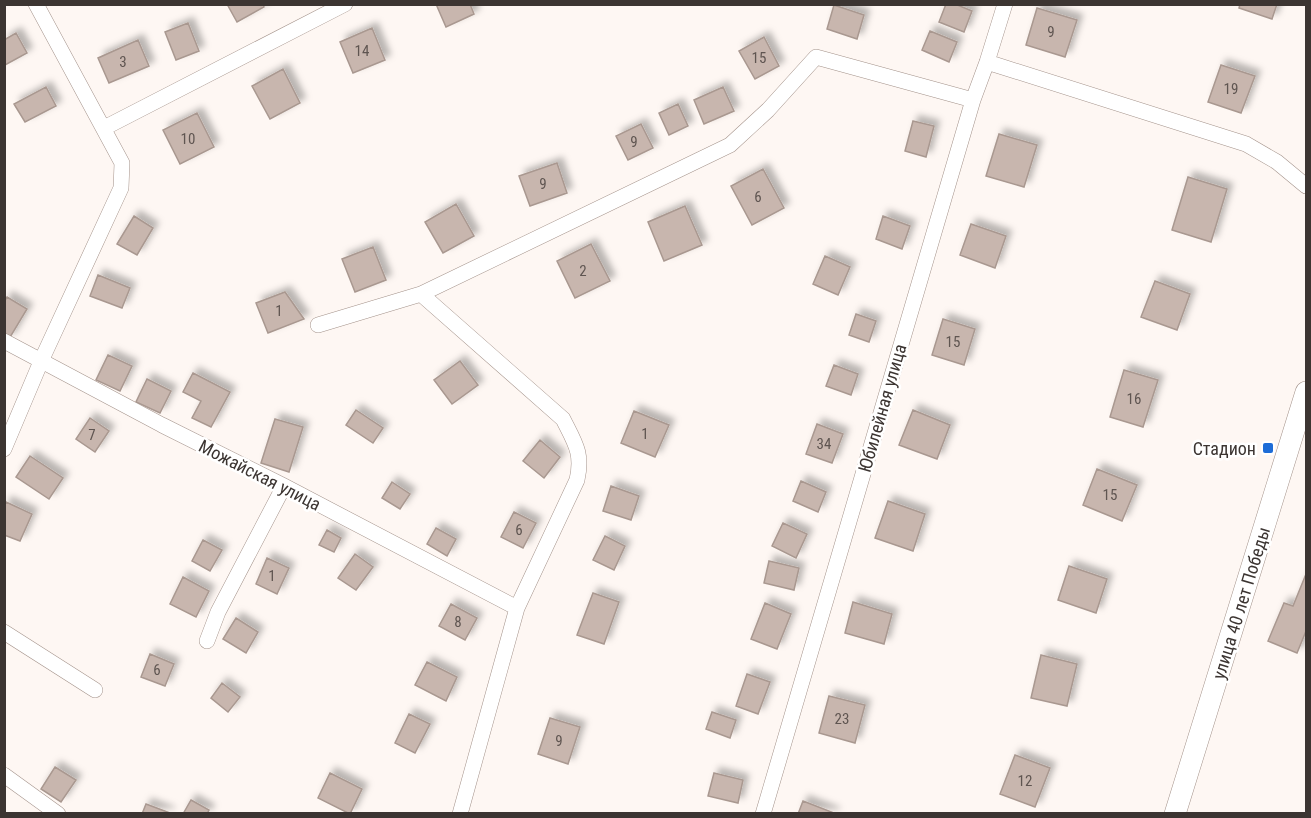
<svg xmlns="http://www.w3.org/2000/svg" width="1311" height="818" font-family="'Roboto Condensed',sans-serif">
<style>
.building{fill:#c8b6ae;stroke:#a99890;stroke-width:1.5;filter:url(#shadow)}
.lines{fill:none;stroke-linecap:round;stroke-linejoin:round}
.street-casing{stroke:#a4938b;stroke-width:16}
.secondary-casing{stroke:#a4938b;stroke-width:22}
.street{stroke:#fff;stroke-width:15}
.secondary{stroke:#fff;stroke-width:21}
.poi-dot{fill:#1d6cd7;stroke:#fff;stroke-width:2}
.labels{text-anchor:middle;dominant-baseline:central;stroke-width:5;stroke-linejoin:round;paint-order:stroke}
.number-label{font-size:15px;fill:#5f5551}
.street-label{font-size:18px;fill:#3c3532;stroke:#fff}
.poi-label{font-size:18px;fill:#3c3532;stroke:#fff;text-anchor:end}
</style>
<defs>
<filter id="shadow"><feDropShadow dx="5.5" dy="-5.5" stdDeviation="3" flood-color="#0004"/></filter>
</defs>
<rect width="100%" height="100%" fill="#fef7f3"/>
<path class="building" d="M 227,4 L 263,4 L 264,7 L 237,22 Z
M 436,4 L 470,4 L 474,14 L 446,27 Z
M 946,4 L 955,4 L 972,11 L 964,32 L 939,22 Z
M 1240,4 L 1277,4 L 1272,19 L 1239,8 Z
M 834,5 L 864,15 L 857,39 L 827,29 Z
M 1037,8 L 1077,20 L 1065,57 L 1026,45 Z
M 188,23 L 199,51 L 176,60 L 165,32 Z
M 372,28 L 385,60 L 353,73 L 340,42 Z
M 930,31 L 957,42 L 949,62 L 922,50 Z
M 16,33 L 27,53 L 5,65 L 4,40 Z
M 764,37 L 779,66 L 755,79 L 739,51 Z
M 138,40 L 149,66 L 109,83 L 98,58 Z
M 1221,65 L 1255,76 L 1241,113 L 1208,102 Z
M 283,69 L 300,103 L 270,119 L 252,86 Z
M 46,87 L 56,106 L 25,122 L 14,104 Z
M 723,87 L 734,111 L 704,124 L 694,100 Z
M 678,104 L 688,126 L 669,135 L 659,113 Z
M 197,113 L 214,147 L 180,164 L 163,130 Z
M 913,121 L 934,126 L 926,157 L 905,151 Z
M 641,124 L 653,148 L 628,160 L 616,136 Z
M 999,134 L 1037,145 L 1024,187 L 986,176 Z
M 557,163 L 567,193 L 530,206 L 519,176 Z
M 763,169 L 784,208 L 752,225 L 731,186 Z
M 1188,177 L 1227,189 L 1211,242 L 1172,230 Z
M 456,204 L 474,236 L 443,253 L 425,222 Z
M 685,206 L 702,245 L 664,261 L 648,222 Z
M 134,216 L 153,228 L 137,255 L 117,244 Z
M 883,216 L 910,226 L 902,249 L 876,239 Z
M 971,224 L 1006,236 L 995,268 L 960,255 Z
M 591,244 L 610,281 L 575,298 L 557,261 Z
M 373,247 L 386,280 L 355,292 L 342,259 Z
M 825,256 L 850,267 L 838,295 L 813,284 Z
M 98,275 L 130,288 L 122,308 L 90,296 Z
M 1155,281 L 1190,294 L 1177,330 L 1141,317 Z
M 285,292 L 304,319 L 268,333 L 256,303 Z
M 7,297 L 27,309 L 9,339 L 4,336 L 4,302 Z
M 856,314 L 876,321 L 869,342 L 849,335 Z
M 943,319 L 975,329 L 964,365 L 932,355 Z
M 108,355 L 132,366 L 120,391 L 96,380 Z
M 460,361 L 478,385 L 452,404 L 434,380 Z
M 834,365 L 858,374 L 851,395 L 826,386 Z
M 1124,370 L 1158,380 L 1143,427 L 1110,417 Z
M 193,373 L 230,392 L 211,427 L 192,418 L 201,401 L 183,392 Z
M 147,379 L 171,391 L 160,413 L 136,402 Z
M 356,410 L 383,428 L 373,443 L 346,425 Z
M 913,410 L 950,425 L 937,459 L 899,445 Z
M 634,411 L 669,425 L 655,457 L 621,443 Z
M 90,418 L 109,431 L 95,452 L 76,439 Z
M 275,419 L 303,427 L 289,472 L 261,463 Z
M 817,424 L 843,434 L 832,463 L 806,454 Z
M 540,440 L 560,457 L 544,478 L 523,461 Z
M 30,456 L 63,478 L 49,499 L 16,477 Z
M 1097,469 L 1137,485 L 1122,521 L 1083,505 Z
M 801,481 L 826,492 L 818,512 L 793,501 Z
M 392,482 L 410,494 L 400,509 L 382,498 Z
M 611,486 L 639,496 L 631,520 L 603,511 Z
M 888,501 L 925,514 L 913,551 L 875,538 Z
M 6,502 L 32,514 L 20,541 L 4,535 L 4,506 Z
M 514,512 L 536,523 L 523,548 L 501,537 Z
M 783,523 L 807,534 L 796,558 L 772,546 Z
M 436,528 L 456,539 L 447,556 L 427,544 Z
M 327,530 L 341,538 L 334,552 L 319,545 Z
M 605,536 L 625,546 L 614,570 L 593,560 Z
M 203,540 L 222,550 L 210,571 L 192,561 Z
M 355,554 L 373,567 L 356,590 L 338,578 Z
M 267,558 L 289,568 L 277,594 L 256,584 Z
M 769,561 L 799,568 L 794,590 L 764,583 Z
M 1069,566 L 1107,579 L 1096,613 L 1058,600 Z
M 1306,574 L 1306,631 L 1297,653 L 1268,641 L 1284,603 L 1293,606 Z
M 183,577 L 209,591 L 196,617 L 170,604 Z
M 593,593 L 619,602 L 604,644 L 577,635 Z
M 853,602 L 892,614 L 884,644 L 845,633 Z
M 765,603 L 791,614 L 777,649 L 751,639 Z
M 451,604 L 477,618 L 465,640 L 439,626 Z
M 236,618 L 258,632 L 246,653 L 223,639 Z
M 150,654 L 174,664 L 165,686 L 141,677 Z
M 1041,655 L 1077,664 L 1067,706 L 1031,698 Z
M 427,662 L 457,677 L 446,701 L 415,685 Z
M 747,674 L 770,682 L 758,714 L 736,706 Z
M 222,683 L 240,697 L 228,712 L 211,698 Z
M 829,696 L 865,705 L 855,743 L 819,733 Z
M 712,712 L 736,720 L 730,738 L 706,729 Z
M 409,714 L 430,724 L 415,753 L 395,743 Z
M 550,718 L 580,727 L 568,764 L 538,754 Z
M 1015,755 L 1050,768 L 1035,807 L 1000,794 Z
M 55,767 L 76,780 L 61,802 L 41,789 Z
M 330,773 L 362,789 L 350,814 L 318,798 Z
M 714,773 L 743,780 L 738,803 L 708,796 Z
M 191,800 L 209,810 L 207,814 L 183,814 Z
M 803,801 L 834,813 L 834,814 L 798,814 Z
M 146,804 L 170,813 L 142,814 Z"/>
<g class="lines">
<defs>
<path id="street" d="M 987,62 L 1246,144 L 1277,162 L 1306,186
M 104,128 L 345,4
M 421,294 L 730,145 L 768,110 L 816,57 L 973,100
M 318,325 L 421,294 L 563,419 C 575,443 583,453 577,480 L 517,608 L 460,814
M 4,341 L 162,425 L 284,486 L 517,608
M 4,449 L 42,359 L 121,188 L 122,163 L 36,4
M 4,632 L 95,690
M 207,641 L 218,612 L 284,486
M 4,775 L 58,814
M 763,814 L 973,100 L 987,62 L 1005,4"/>
<path id="secondary" d="M 1175,814 L 1306,392"/>
</defs>
<use href="#street" class="street-casing"/>
<use href="#secondary" class="secondary-casing"/>
<use href="#street" class="street"/>
<use href="#secondary" class="secondary"/>
</g>
<rect class="poi-dot" x="1262" y="442" width="12" height="12" rx="3"/>
<g class="labels">
<g class="number-label">
<text x="1051" y="32">9</text>
<text x="362" y="51">14</text>
<text x="759" y="58">15</text>
<text x="123" y="62">3</text>
<text x="1231" y="89">19</text>
<text x="188" y="139">10</text>
<text x="634" y="142">9</text>
<text x="543" y="184">9</text>
<text x="758" y="197">6</text>
<text x="583" y="271">2</text>
<text x="279" y="311">1</text>
<text x="953" y="342">15</text>
<text x="1134" y="399">16</text>
<text x="645" y="434">1</text>
<text x="92" y="435">7</text>
<text x="824" y="444">34</text>
<text x="1110" y="495">15</text>
<text x="519" y="530">6</text>
<text x="272" y="576">1</text>
<text x="458" y="622">8</text>
<text x="157" y="670">6</text>
<text x="842" y="719">23</text>
<text x="559" y="741">9</text>
<text x="1025" y="781">12</text>
</g>
<g class="street-label">
<text transform="translate(882 408) rotate(-74)">Юбилейная улица</text>
<text transform="translate(260 475) rotate(27)">Можайская улица</text>
<text transform="translate(1241 603) rotate(-73)">улица 40 лет Победы</text>
</g>
<g class="poi-label">
<text x="1256" y="448">Стадион</text>
</g>
</g>
<rect width="1311" height="818" fill="none" stroke="#3c3532" stroke-width="12"/>
</svg>
